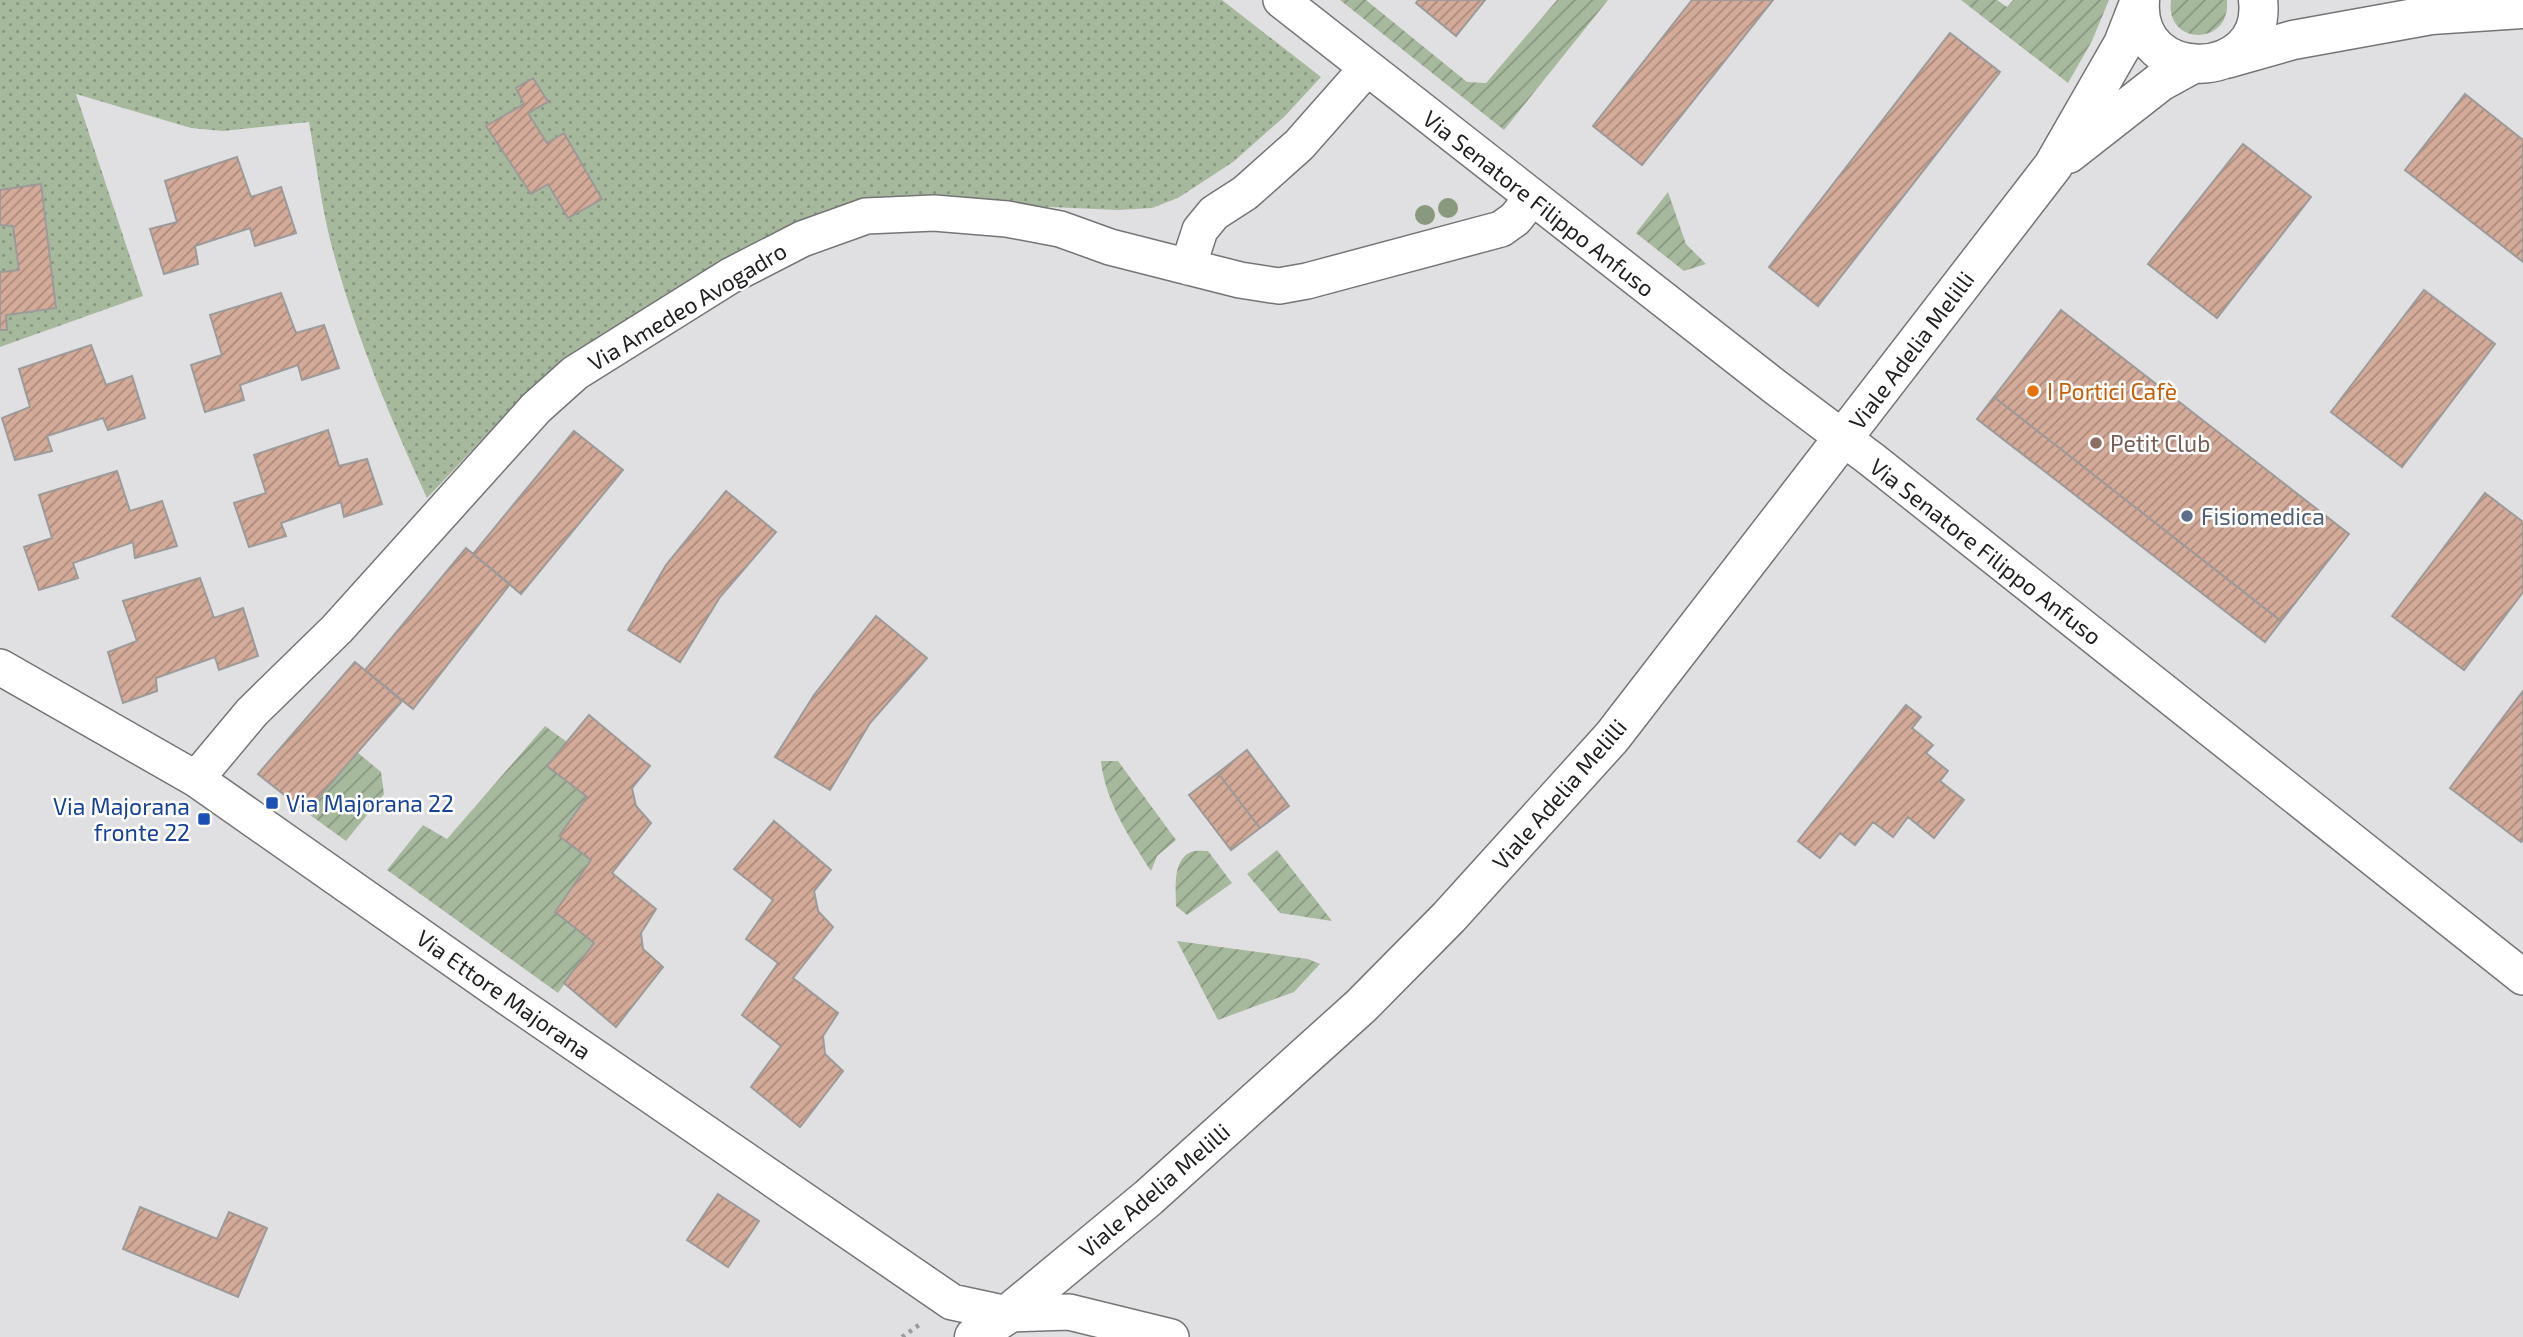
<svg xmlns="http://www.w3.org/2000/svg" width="2523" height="1337" font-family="'Exo 2',sans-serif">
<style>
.grass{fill:url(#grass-dots)}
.garden{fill:url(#garden-furrows)}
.building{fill:url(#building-hatch);stroke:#9d9a9a;stroke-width:2}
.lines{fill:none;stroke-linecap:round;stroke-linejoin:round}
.minor-casing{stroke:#757577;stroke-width:38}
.tertiary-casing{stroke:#757577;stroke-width:41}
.path{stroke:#9b9b9c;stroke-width:4.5;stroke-dasharray:3.5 5;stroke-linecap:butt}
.minor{stroke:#fff;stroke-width:35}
.tertiary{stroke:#fff;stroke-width:38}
.tree{fill:#88997e}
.food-dot{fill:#e8710a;stroke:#fff;stroke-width:2.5}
.education-dot{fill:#8d6e63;stroke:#fff;stroke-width:2.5}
.service-dot{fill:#5c6f8a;stroke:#fff;stroke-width:2.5}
.transit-dot{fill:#1a4fb4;stroke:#fff;stroke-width:2.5}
.labels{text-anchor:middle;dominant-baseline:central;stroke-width:5;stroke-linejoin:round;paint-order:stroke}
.street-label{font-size:23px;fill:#1f1f20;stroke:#fff}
.food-label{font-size:23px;fill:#c56008;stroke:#fff;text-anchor:start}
.education-label{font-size:23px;fill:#785e54;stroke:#fff;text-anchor:start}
.service-label{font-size:23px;fill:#4e5e75;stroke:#fff;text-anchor:start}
.transit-label{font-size:23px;fill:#164399;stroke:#fff;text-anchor:start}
</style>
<defs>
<pattern id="grass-dots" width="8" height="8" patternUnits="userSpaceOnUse" patternTransform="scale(1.75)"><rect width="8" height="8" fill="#a7b99d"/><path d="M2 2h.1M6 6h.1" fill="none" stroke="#879680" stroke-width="1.8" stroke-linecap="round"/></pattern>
<pattern id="garden-furrows" width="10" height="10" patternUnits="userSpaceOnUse" patternTransform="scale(1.75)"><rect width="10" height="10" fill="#a7b99d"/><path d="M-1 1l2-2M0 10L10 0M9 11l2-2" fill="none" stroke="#879680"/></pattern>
<pattern id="building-hatch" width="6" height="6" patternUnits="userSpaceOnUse" patternTransform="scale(1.75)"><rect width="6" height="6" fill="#d4aa99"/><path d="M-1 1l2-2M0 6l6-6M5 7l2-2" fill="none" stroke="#ab8a7c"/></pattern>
</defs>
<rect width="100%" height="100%" fill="#e0e0e2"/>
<path class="grass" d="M 0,0 L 1222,0 L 1321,77 L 1284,117 L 1233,162 L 1178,198 L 1152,208 L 1118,210 L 1029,206 L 911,195 L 836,207 L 758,242 L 660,298 L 525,394 L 427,498 C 391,420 358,341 335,258 C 322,214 317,167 309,122 L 223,131 L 191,128 L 76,94 L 143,296 L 0,347 Z"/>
<path class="garden" d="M 1340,0 L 1366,0 L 1467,82 L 1486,83 L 1557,0 L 1608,0 L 1504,130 Z
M 1961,0 L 1997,0 L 2007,7 L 2013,0 L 2109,0 L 2092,41 L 2068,83 Z
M 2171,0 L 2227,0 C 2231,48 2164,45 2171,0 Z
M 1668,192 L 1686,244 L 1706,264 L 1684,271 L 1636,233 Z
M 545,726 L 567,742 L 547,766 L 587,797 L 559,836 L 591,860 L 555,912 L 594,943 L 558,993 L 387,870 L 423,825 L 447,839 Z
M 357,752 L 381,772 L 384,794 L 346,841 L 306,812 Z
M 1101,761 L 1118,761 L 1176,840 L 1157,856 L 1151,871 C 1129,837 1105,801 1101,761 Z
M 1277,850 L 1332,921 L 1280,913 L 1247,874 Z
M 1208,851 L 1232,883 L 1187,915 L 1176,906 C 1176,890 1172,860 1191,852 C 1195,850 1204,851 1208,851 Z
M 1177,941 L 1308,959 L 1320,964 L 1294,992 L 1218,1020 Z"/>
<path class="building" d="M 1418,0 L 1485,0 L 1456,36 L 1416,3 Z
M 1692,0 L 1773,0 L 1642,165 L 1593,126 Z
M 1950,33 L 2000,72 L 1818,306 L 1769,267 Z
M 533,78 L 548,102 L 528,113 L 547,143 L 564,133 L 602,199 L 568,218 L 548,184 L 531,194 L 486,126 L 524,104 L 516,88 Z
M 2465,94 L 2523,140 L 2523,262 L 2405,170 Z
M 2243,144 L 2311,197 L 2217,318 L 2148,264 Z
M 237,157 L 251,197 L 281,187 L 296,233 L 255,246 L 250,228 L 195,246 L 198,264 L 164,274 L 150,229 L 177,222 L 165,181 Z
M 41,184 L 56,308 L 6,315 L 7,330 L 0,330 L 0,272 L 19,270 L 13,226 L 0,225 L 0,190 Z
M 2424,290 L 2495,344 L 2402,467 L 2331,412 Z
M 281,293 L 296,333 L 324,325 L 339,368 L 302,380 L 298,365 L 240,385 L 244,400 L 205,412 L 191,365 L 222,355 L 210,315 Z
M 2061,310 L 2349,534 L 2281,621 L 1994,397 Z
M 91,345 L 106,385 L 132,376 L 145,418 L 108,430 L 103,418 L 47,436 L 52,451 L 15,460 L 2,418 L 30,407 L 19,369 Z
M 1994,397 L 2281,621 L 2265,642 L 1977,419 Z
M 328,430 L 339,466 L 367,459 L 382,504 L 344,517 L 341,502 L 281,523 L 286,536 L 249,547 L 234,503 L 266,493 L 254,455 Z
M 574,431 L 623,470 L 521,594 L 473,554 Z
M 117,471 L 130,511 L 162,501 L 177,546 L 135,558 L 133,542 L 73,563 L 78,578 L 39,590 L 24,547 L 52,538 L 39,495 Z
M 726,491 L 776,532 L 720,597 L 680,662 L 628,630 L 666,565 Z
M 2485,493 L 2523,522 L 2523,592 L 2464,670 L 2392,616 Z
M 466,548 L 510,584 L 413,709 L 365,670 Z
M 200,578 L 214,618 L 243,608 L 258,656 L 219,670 L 215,657 L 156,678 L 157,691 L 123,703 L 108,652 L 137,641 L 123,601 Z
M 876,616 L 927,658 L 870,723 L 830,790 L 775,757 L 814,695 Z
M 355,662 L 402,701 L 306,812 L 258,774 Z
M 2523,691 L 2523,840 L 2521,842 L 2450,788 Z
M 1906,705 L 1921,717 L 1912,728 L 1933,745 L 1926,753 L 1948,771 L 1940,781 L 1964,800 L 1934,838 L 1908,817 L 1893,837 L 1873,822 L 1855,845 L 1840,833 L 1820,858 L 1798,841 Z
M 589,715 L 650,766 L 632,788 L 636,806 L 651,823 L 612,873 L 656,909 L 641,933 L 643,949 L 663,967 L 616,1027 L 564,983 L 594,943 L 555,912 L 591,860 L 559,836 L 587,797 L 547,766 Z
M 1247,750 L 1289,806 L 1260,828 L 1218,773 Z
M 1218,773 L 1260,828 L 1231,850 L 1189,795 Z
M 774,821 L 831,870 L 814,891 L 818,911 L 833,927 L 793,978 L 838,1013 L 823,1036 L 825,1054 L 843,1071 L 800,1127 L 751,1087 L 781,1046 L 742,1015 L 778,963 L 746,939 L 773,900 L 734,869 Z
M 718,1194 L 759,1221 L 728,1267 L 687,1240 Z
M 140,1207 L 217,1239 L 229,1212 L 267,1228 L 238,1297 L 123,1249 Z"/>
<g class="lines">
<defs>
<path id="minor" d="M 1281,0 L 1774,386 L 1871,459 L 2523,977
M 1188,267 L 1200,230 L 1214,213 L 1245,193 L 1299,145 L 1367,68
M 0,667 L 196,779 L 497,990 L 952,1302 L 1008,1314 L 1069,1312 L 1171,1337
M 196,779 L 252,712 L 337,629 L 536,408 L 575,373 L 730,276 L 802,239 L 866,216 L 934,213 L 1007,219 L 1060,229 L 1110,247 L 1240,280 L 1279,286 L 1307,281 L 1501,229 L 1515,219 L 1532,198"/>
<path id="tertiary" d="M 2140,0 C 2133,87 2268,83 2258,0
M 2226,59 L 2293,40 L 2431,15 L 2523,9
M 2068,154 L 2160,82 L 2191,65
M 974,1337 L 1008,1314 L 1148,1198 L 1361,1006 L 1449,917 L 1612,737 L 2053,166 L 2123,44 L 2139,3"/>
</defs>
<use href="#minor" class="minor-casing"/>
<use href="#tertiary" class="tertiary-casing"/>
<path class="path" d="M 902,1337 L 919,1325"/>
<use href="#minor" class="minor"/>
<use href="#tertiary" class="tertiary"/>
</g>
<g class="tree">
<circle cx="1448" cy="208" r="10"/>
<circle cx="1425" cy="215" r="10"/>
</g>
<circle class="food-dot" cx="2033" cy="391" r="7"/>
<circle class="education-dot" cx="2096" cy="443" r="7"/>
<circle class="service-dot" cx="2187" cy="516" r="7"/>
<g class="transit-dot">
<rect x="265" y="796" width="14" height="14" rx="3.5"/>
<rect x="197" y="812" width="14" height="14" rx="3.5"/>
</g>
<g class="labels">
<g class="street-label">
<text transform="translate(1539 203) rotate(38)">Via Senatore Filippo Anfuso</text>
<text transform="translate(687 306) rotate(-31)">Via Amedeo Avogadro</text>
<text transform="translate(1911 350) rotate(-53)">Viale Adelia Melilli</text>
<text transform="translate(1986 551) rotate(38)">Via Senatore Filippo Anfuso</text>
<text transform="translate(1559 794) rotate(-49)">Viale Adelia Melilli</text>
<text transform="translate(504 994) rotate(35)">Via Ettore Majorana</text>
<text transform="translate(1154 1190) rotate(-41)">Viale Adelia Melilli</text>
</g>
<g class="food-label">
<text x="2047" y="391">I Portici Cafè</text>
</g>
<g class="education-label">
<text x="2110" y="443">Petit Club</text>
</g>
<g class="service-label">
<text x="2201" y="516">Fisiomedica</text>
</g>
<g class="transit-label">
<text x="286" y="803">Via Majorana 22</text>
<text x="190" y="806" text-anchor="end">Via Majorana<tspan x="190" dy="26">fronte 22</tspan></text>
</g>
</g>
</svg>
